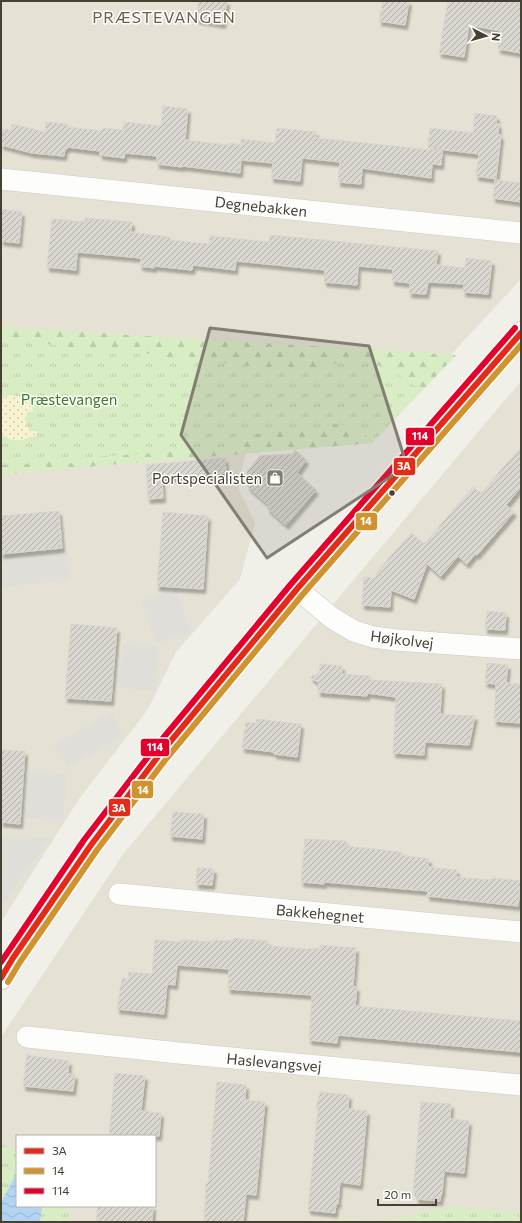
<svg xmlns="http://www.w3.org/2000/svg" width="522" height="1223" font-family="Commissioner,sans-serif">
<style>
.residential{fill:#e5e1d4;fill-rule:evenodd}
.grass{fill:url(#grass-tufts)}
.forest{fill:url(#forest-firs)}
.sand{fill:url(#sand-dots)}
.parking{fill:#dfded8}
.water{fill:url(#water-waves)}
.building{fill:url(#building-hatch);stroke:#d8d6ce;filter:url(#shadow)}
.lines{fill:none;stroke-linecap:round;stroke-linejoin:round}
.minor-casing{stroke:#ceccc5;stroke-width:22}
.tertiary-casing{stroke:#ceccc5;stroke-width:24}
.minor{stroke:#fdfdfc;stroke-width:21}
.tertiary{stroke:#fdfdfc;stroke-width:22}
.bus-1-casing{stroke:#fff;stroke-width:9}
.bus-2-casing{stroke:#fff;stroke-width:9}
.bus-3-casing{stroke:#fff;stroke-width:9}
.bus-1{stroke:#e52b18;stroke-width:6}
.bus-2{stroke:#d1932e;stroke-width:6}
.bus-3{stroke:#e4002b;stroke-width:6}
.marked{fill:#827e72;fill-opacity:0.2;stroke:#827e72;stroke-width:3;stroke-linejoin:round}
.bus-dot{fill:#464133;stroke:#fff;stroke-width:1.5}
.labels{text-anchor:middle;dominant-baseline:central;stroke-width:3;stroke-linejoin:round;paint-order:stroke}
.street-label{font-size:15px;fill:#464133;stroke:#fff}
.park-label{font-size:15px;fill:#3a7d21;stroke:#fff}
.poi-label{font-size:15px;fill:#464133;stroke:#fff;text-anchor:end}
.neighbourhood-label{font-size:16px;letter-spacing:1px;fill:#6a6049;stroke:#fff}
.line-badge{stroke:#fff;stroke-width:1.5}
.badge-label{font-size:11px;text-anchor:middle;font-weight:bold;fill:#fff}
</style>
<defs>
<pattern id="grass-tufts" width="24" height="20" patternUnits="userSpaceOnUse"><rect width="24" height="20" fill="#d9edc5"/><path d="M3 7l-1-3M5 7V3M7 7l1-3M15 17l-1-3M17 17v-4M19 17l1-3" fill="none" stroke="#bcccaa"/></pattern>
<pattern id="forest-firs" width="22" height="20" patternUnits="userSpaceOnUse"><rect width="22" height="20" fill="#d9edc5"/><path d="M5 1l3.5 6h-7zM16 11l3.5 6h-7z" fill="#bcccaa"/></pattern>
<pattern id="sand-dots" width="8" height="8" patternUnits="userSpaceOnUse"><rect width="8" height="8" fill="#f7f2cf"/><path d="M2 2h.1M6 6h.1" fill="none" stroke="#d5d1b2" stroke-width="1.8" stroke-linecap="round"/></pattern>
<pattern id="water-waves" width="16" height="10" patternUnits="userSpaceOnUse"><rect width="16" height="10" fill="#b3d3f2"/><path d="M0 5q4-4 8 0t8 0" fill="none" stroke="#9bb6d0"/></pattern>
<pattern id="building-hatch" width="6" height="6" patternUnits="userSpaceOnUse"><rect width="6" height="6" fill="#d9d7d0"/><path d="M-1 1l2-2M0 6l6-6M5 7l2-2" fill="none" stroke="#b2b0a9"/></pattern>
<filter id="shadow"><feDropShadow dx="2.5" dy="4.5" stdDeviation="1" flood-color="#0004"/></filter>
</defs>
<rect width="100%" height="100%" fill="#f0efe8"/>
<path class="residential" d="M 1,1 L 521,1 L 521,279 L 371,441 L 246,450 L 238,488 L 255,523 L 240,579 L 176,652 L 148,709 L 79,799 L 1,922 Z
M 521,381 L 521,1222 L 1,1222 L 1,1037 L 124,853 ZM 17,1136 L 155,1136 L 155,1206 L 17,1206 Z"/>
<path class="grass" d="M 1,327 L 456,355 L 372,443 L 1,474 Z
M 1,1145 L 17,1148 L 17,1206 L 71,1206 L 70,1222 L 1,1222 Z
M 452,1206 L 521,1213 L 521,1222 L 328,1222 L 346,1218 L 382,1221 Z"/>
<path class="forest" d="M 1,327 L 456,355 L 422,391 C 402,375 380,361 352,362 C 332,362 312,370 291,371 L 227,363 L 172,360 L 130,349 L 72,348 L 32,341 L 1,340 Z
M 333,424 L 343,425 L 361,430 L 372,443 L 1,474 L 1,465 L 32,464 L 46,459 L 67,465 L 81,458 L 227,448 L 261,433 L 272,431 L 310,431 Z"/>
<path class="sand" d="M 10,395 C 21,396 30,399 33,411 L 27,412 C 24,421 25,425 31,431 L 36,431 L 37,435 C 24,440 13,444 1,434 L 1,400 Z"/>
<path class="parking" d="M 67,549 L 70,580 L 1,587 L 1,555 Z
M 176,589 L 191,632 L 157,644 L 141,601 Z
M 123,643 L 159,646 L 155,691 L 119,688 Z
M 111,712 L 124,735 L 67,768 L 54,745 Z
M 29,771 L 67,774 L 63,821 L 25,817 Z
M 17,837 L 50,838 L 1,907 L 1,838 Z"/>
<path class="water" d="M 17,1173 L 17,1206 L 42,1206 L 40,1222 L 1,1222 L 1,1202 Z"/>
<path class="building" d="M 199,1 L 227,1 L 223,24 L 196,19 Z
M 383,1 L 409,1 L 405,25 L 379,21 Z
M 448,1 L 512,1 L 521,3 L 521,53 L 498,49 L 501,31 L 469,25 L 464,57 L 439,53 Z
M 163,106 L 188,109 L 185,140 L 228,145 L 229,143 L 241,145 L 241,139 L 275,143 L 277,128 L 316,132 L 316,138 L 442,151 L 441,165 L 432,164 L 431,178 L 362,168 L 361,184 L 338,182 L 340,162 L 302,158 L 300,181 L 271,178 L 273,163 L 241,160 L 240,173 L 182,166 L 182,167 L 157,164 L 157,156 L 125,153 L 124,158 L 100,155 L 100,151 L 67,147 L 67,149 L 65,148 L 64,156 L 32,153 L 1,145 L 1,129 L 11,130 L 12,124 L 45,132 L 46,122 L 67,124 L 67,127 L 102,131 L 103,128 L 123,130 L 124,122 L 161,126 Z
M 475,113 L 497,116 L 496,124 L 499,124 L 498,135 L 501,135 L 496,179 L 476,176 L 479,154 L 428,148 L 430,128 L 473,133 Z
M 495,180 L 521,183 L 521,202 L 493,198 Z
M 1,209 L 22,212 L 19,243 L 1,241 Z
M 85,218 L 132,222 L 131,232 L 170,237 L 170,240 L 209,244 L 210,236 L 269,242 L 270,235 L 438,251 L 436,265 L 465,268 L 466,258 L 492,261 L 488,294 L 463,292 L 464,284 L 428,282 L 426,294 L 409,293 L 410,283 L 392,281 L 393,269 L 358,266 L 357,285 L 324,282 L 325,270 L 236,261 L 235,270 L 193,265 L 192,270 L 154,266 L 154,268 L 140,266 L 141,258 L 77,252 L 76,270 L 47,267 L 52,219 L 85,222 Z
M 521,447 L 521,487 L 506,505 L 514,512 L 477,555 L 475,554 L 467,564 L 458,556 L 441,576 L 427,564 L 414,599 L 391,590 L 390,607 L 362,605 L 364,577 L 376,578 L 376,573 L 411,533 L 424,544 L 473,487 L 481,493 Z
M 295,450 L 306,460 L 297,473 L 316,490 L 286,525 L 267,508 L 269,505 L 248,487 L 247,472 L 260,456 L 292,454 Z
M 225,458 L 226,473 L 162,478 L 163,498 L 148,499 L 146,465 Z
M 59,511 L 62,548 L 1,554 L 1,516 Z
M 163,512 L 208,516 L 203,589 L 157,586 Z
M 487,611 L 506,613 L 505,630 L 485,629 Z
M 71,624 L 117,628 L 111,701 L 65,698 Z
M 487,663 L 508,665 L 506,683 L 521,684 L 521,723 L 494,721 L 496,684 L 485,683 Z
M 320,664 L 342,666 L 342,674 L 370,676 L 370,680 L 442,684 L 440,714 L 475,716 L 469,745 L 425,742 L 424,755 L 393,753 L 396,697 L 367,693 L 367,696 L 318,692 L 319,683 L 310,677 L 319,673 Z
M 257,719 L 301,724 L 297,757 L 274,754 L 274,752 L 242,748 L 246,722 L 256,723 Z
M 1,750 L 25,751 L 20,824 L 1,822 Z
M 173,812 L 204,814 L 202,839 L 170,836 Z
M 305,839 L 346,841 L 346,846 L 401,852 L 401,855 L 429,859 L 428,867 L 457,870 L 456,877 L 492,880 L 492,878 L 521,881 L 518,906 L 427,896 L 428,891 L 324,882 L 324,884 L 301,882 Z
M 197,868 L 214,869 L 212,885 L 196,884 Z
M 233,938 L 268,941 L 268,946 L 285,947 L 303,949 L 320,948 L 320,945 L 356,948 L 353,987 L 357,987 L 355,1006 L 521,1021 L 521,1052 L 338,1035 L 337,1043 L 309,1040 L 312,995 L 228,989 L 229,969 L 177,965 L 175,985 L 167,984 L 164,1014 L 117,1009 L 122,978 L 128,979 L 129,972 L 152,974 L 155,940 L 181,942 L 181,940 L 212,942 L 212,940 L 233,941 Z
M 27,1055 L 69,1061 L 68,1074 L 75,1075 L 73,1091 L 23,1086 Z
M 115,1073 L 145,1076 L 141,1111 L 161,1113 L 159,1136 L 109,1136 Z
M 217,1082 L 246,1085 L 245,1100 L 265,1102 L 256,1195 L 246,1194 L 243,1222 L 204,1222 L 206,1183 L 208,1183 Z
M 320,1092 L 349,1095 L 348,1109 L 367,1111 L 360,1185 L 340,1182 L 338,1204 L 336,1204 L 335,1213 L 308,1210 L 318,1108 L 316,1108 Z
M 421,1102 L 451,1104 L 450,1119 L 469,1121 L 464,1173 L 444,1171 L 442,1194 L 441,1194 L 440,1201 L 416,1199 L 417,1192 L 413,1191 Z
M 98,1206 L 153,1206 L 152,1222 L 96,1222 Z"/>
<g class="lines">
<defs>
<path id="minor" d="M 1,179 L 521,233
M 297,589 L 332,618 L 354,631 L 373,637 L 396,640 L 521,649
M 119,894 L 521,932
M 27,1037 L 179,1053 L 521,1085"/>
<path id="tertiary" d="M 1,978 L 13,958 L 91,845 L 160,754 L 297,589 L 472,390 L 521,333"/>
</defs>
<use href="#minor" class="minor-casing"/>
<use href="#tertiary" class="tertiary-casing"/>
<use href="#minor" class="minor"/>
<use href="#tertiary" class="tertiary"/>
<defs>
<path id="bus-1" d="M 1,978 L 13,958 L 91,845 L 160,754 L 297,589 L 521,333"/>
<path id="bus-2" d="M 8,982 L 20,962 L 97,850 L 166,759 L 303,594 L 521,345"/>
<path id="bus-3" d="M 1,962 L 84,840 L 154,749 L 291,584 L 515,328"/>
</defs>
<use href="#bus-1" class="bus-1-casing"/>
<use href="#bus-2" class="bus-2-casing"/>
<use href="#bus-3" class="bus-3-casing"/>
<use href="#bus-1" class="bus-1"/>
<use href="#bus-2" class="bus-2"/>
<use href="#bus-3" class="bus-3"/>
</g>
<path class="marked" d="M 210,328 L 369,346 L 407,466 L 267,558 L 181,435 Z"/>
<defs>
<symbol id="shop-square" viewBox="-11 -11 22 22"><rect x="-9" y="-9" width="18" height="18" rx="4" fill="#827e72" stroke="#fff"/><path d="M-5-2.5h2.3a2.7 3.5 0 0 1 5.4 0H5L5.5 6h-11ZM-1.5-2.5h3a1.5 2.3 0 0 0-3 0Z" fill="#fff"/></symbol>
</defs>
<g fill-rule="evenodd">
<use href="#shop-square" x="265" y="468" width="20" height="20"/>
</g>
<circle class="bus-dot" cx="392" cy="493" r="3.5"/>
<g class="labels">
<g class="street-label">
<text transform="translate(261 206) rotate(6)">Degnebakken</text>
<text transform="translate(402 639) rotate(7)">Højkolvej</text>
<text transform="translate(320 913) rotate(5)">Bakkehegnet</text>
<text transform="translate(274 1062) rotate(5)">Haslevangsvej</text>
</g>
<g class="park-label">
<text x="69" y="399">Præstevangen</text>
</g>
<g class="poi-label">
<text x="262" y="478">Portspecialisten</text>
</g>
<g class="neighbourhood-label">
<text x="164" y="16">PRÆSTEVANGEN</text>
</g>
</g>
<g class="line-badge">
<rect x="405" y="427" width="30" height="19" rx="4" fill="#e4002b"/>
<rect x="393" y="457" width="23" height="19" rx="4" fill="#e52b18"/>
<rect x="355" y="512" width="23" height="19" rx="4" fill="#d1932e"/>
<rect x="140" y="738" width="30" height="19" rx="4" fill="#e4002b"/>
<rect x="131" y="780" width="23" height="19" rx="4" fill="#d1932e"/>
<rect x="108" y="798" width="23" height="19" rx="4" fill="#e52b18"/>
</g>
<g class="badge-label">
<text x="420" y="440">114</text>
<text x="404" y="470">3A</text>
<text x="366" y="525">14</text>
<text x="155" y="751">114</text>
<text x="143" y="794">14</text>
<text x="119" y="812">3A</text>
</g>
<rect width="522" height="1223" fill="none" stroke="#464133" stroke-width="4"/>
<rect x="16" y="1135" width="140" height="72" fill="#ffffff" stroke="#b5b3ad"/>
<rect x="24" y="1148" width="20" height="6" fill="#e52b18" stroke="#b5b3ad"/>
<text x="52" y="1155" font-size="12" fill="#464133">3A</text>
<rect x="24" y="1168" width="20" height="6" fill="#d1932e" stroke="#b5b3ad"/>
<text x="52" y="1175" font-size="12" fill="#464133">14</text>
<rect x="24" y="1188" width="20" height="6" fill="#e4002b" stroke="#b5b3ad"/>
<text x="52" y="1195" font-size="12" fill="#464133">114</text>
<g transform="translate(486 36) rotate(96)" stroke="#ffffff" stroke-width="3" paint-order="stroke">
<path d="M0-3L7 15L0 10L-7 15Z" fill="#464133"/>
<text y="-6" font-size="11" font-weight="bold" text-anchor="middle" fill="#464133">N</text>
</g>
<path d="M378 1199v6h58v-6" fill="none" stroke="#464133" stroke-width="2"/>
<text x="384" y="1199" font-size="12" fill="#464133" stroke="#ffffff" stroke-width="3" paint-order="stroke">20 m</text>
</svg>
